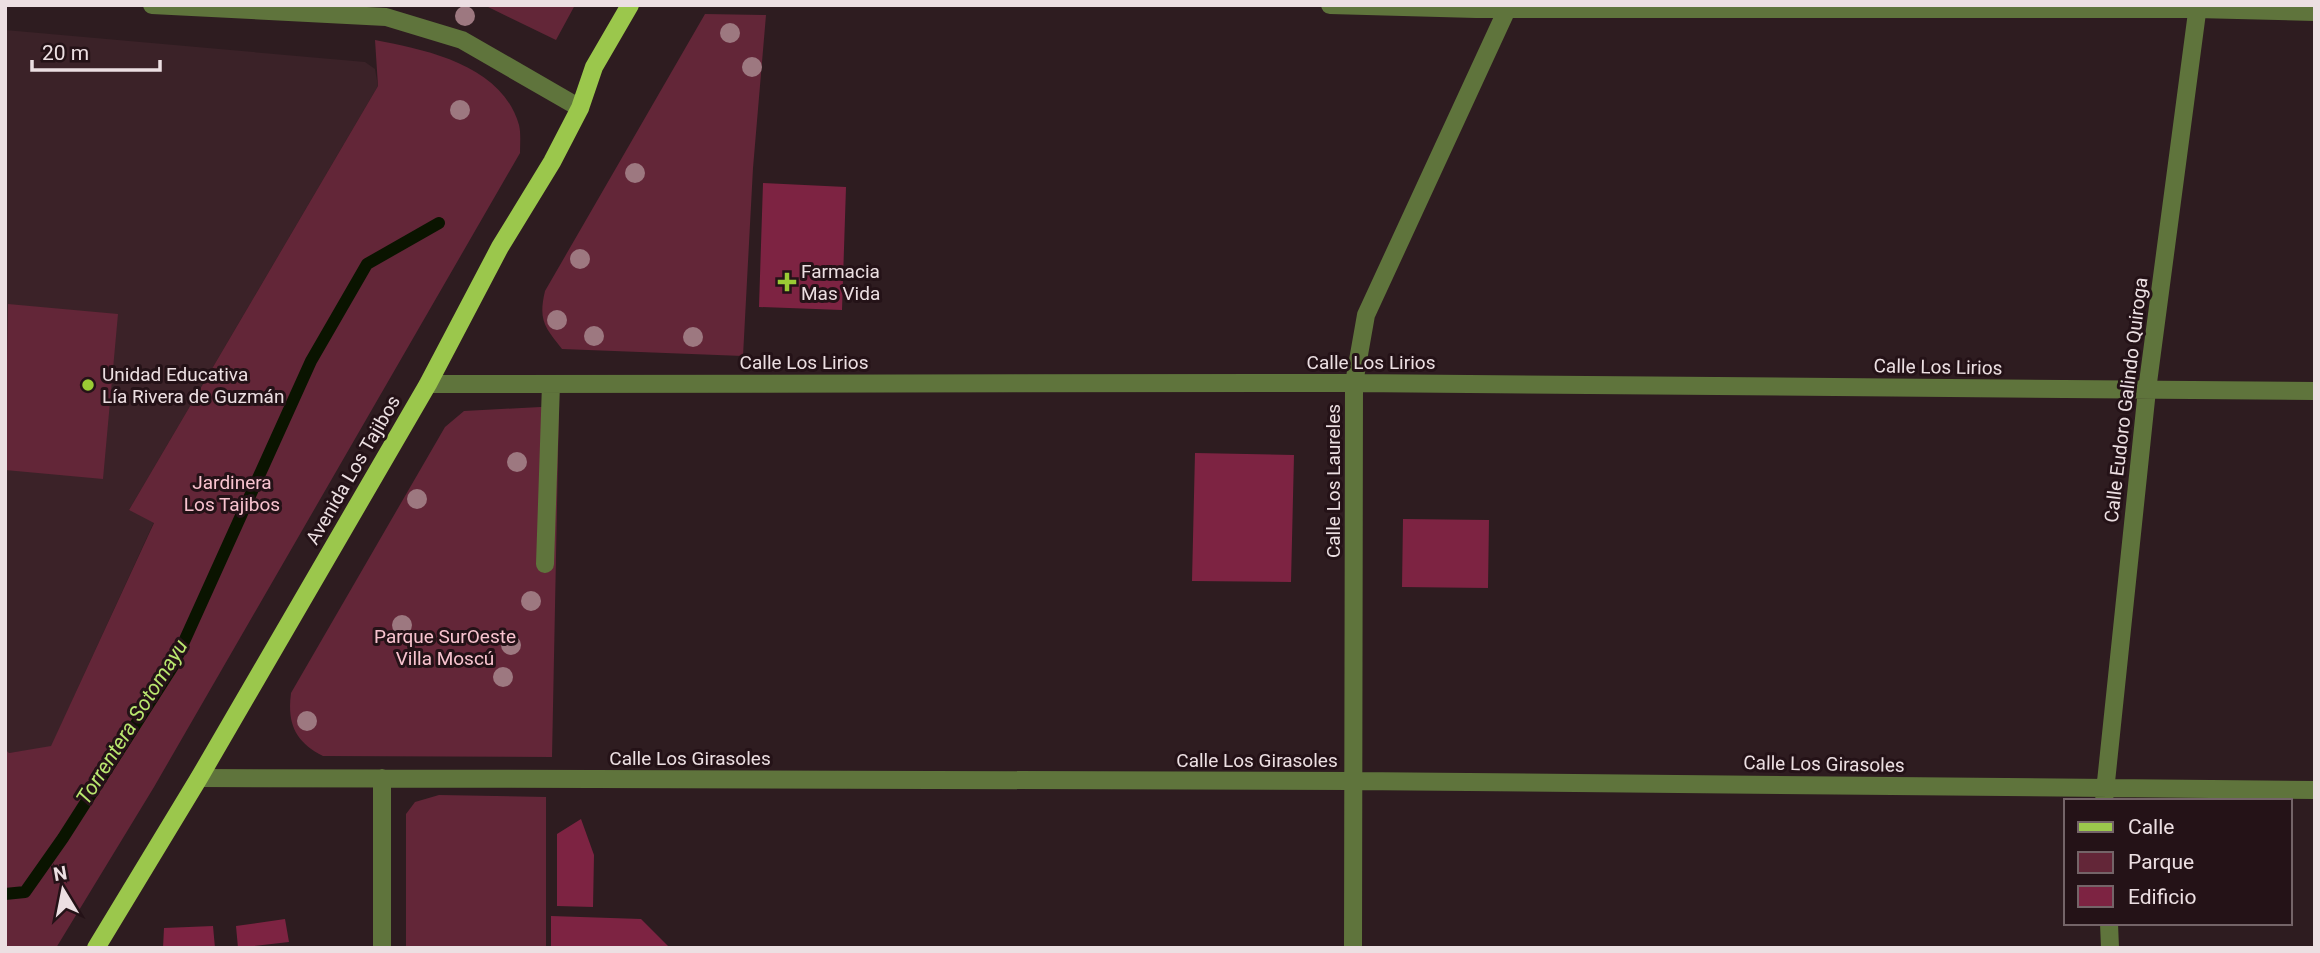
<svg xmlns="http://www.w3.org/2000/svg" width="2320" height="953" font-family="Roboto,sans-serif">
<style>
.built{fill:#3b2228}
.green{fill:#632638}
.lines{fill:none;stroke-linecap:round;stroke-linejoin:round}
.stream{stroke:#0a1400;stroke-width:12}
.building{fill:#7d2342}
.minor{stroke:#5f743c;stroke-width:18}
.major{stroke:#9bc74c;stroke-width:18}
.tree{fill:#9d7880}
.poi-dot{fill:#9acb34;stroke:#241217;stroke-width:2.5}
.labels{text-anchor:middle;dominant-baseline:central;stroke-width:6;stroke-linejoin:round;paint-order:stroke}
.poi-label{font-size:19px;fill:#ecdfe2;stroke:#241217;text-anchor:start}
.street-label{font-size:19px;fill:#ecdfe2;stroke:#241217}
.park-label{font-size:19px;fill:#f8c3cf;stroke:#241217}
.water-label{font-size:21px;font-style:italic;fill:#bae76f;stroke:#241217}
</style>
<rect width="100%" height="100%" fill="#2e1c20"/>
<path class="built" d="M 5,30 L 365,62 L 375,69 L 378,86 L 129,510 L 154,522 L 51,747 L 9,753 L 5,749 Z"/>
<path class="green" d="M 484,5 L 575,5 L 556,40 Z
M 705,14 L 766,15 L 753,168 L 743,356 L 562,349 C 545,327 538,321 545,291 Z
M 375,40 C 427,50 502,65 519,125 C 521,133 520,144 520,153 L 154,787 L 56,948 L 5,948 L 5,749 L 9,753 L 51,746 L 154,523 L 129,510 L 378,86 Z
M 8,304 L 118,314 L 103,479 L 5,470 Z
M 559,406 L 552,757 L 323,756 C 295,742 287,723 291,693 L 445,427 L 464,411 Z
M 439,795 L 546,797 L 546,948 L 406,948 L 406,814 L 415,802 Z"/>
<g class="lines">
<path class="stream" d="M 5,894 L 25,892 L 63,838 L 173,666 L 311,361 L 367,264 L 439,223"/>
</g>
<path class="building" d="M 763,183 L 846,187 L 842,310 L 759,307 Z
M 1195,453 L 1294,455 L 1291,582 L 1192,581 Z
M 1403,519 L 1489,520 L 1488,588 L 1402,587 Z
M 581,819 L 594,855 L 593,907 L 557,906 L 557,834 Z
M 551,916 L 641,919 L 670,948 L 551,948 Z
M 285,919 L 289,942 L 238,948 L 236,926 Z
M 213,926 L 215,948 L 163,948 L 164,928 Z"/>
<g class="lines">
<path class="minor" d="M 152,5 L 386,17 L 462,40 L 580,108
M 1330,5 L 1476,9 L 2197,9 L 2315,12
M 428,384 L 1354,383 L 2315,391
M 545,564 L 551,384
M 199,778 L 1353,781 L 2315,790
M 2104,801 L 2147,390 L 2198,5
M 2109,923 L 2110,948
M 382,948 L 382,778
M 1353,948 L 1354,383 L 1366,315 L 1509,5"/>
<path class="major" d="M 96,948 L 199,778 L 428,384 L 500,247 L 552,162 L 580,108 L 594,67 L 630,5"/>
</g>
<g class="tree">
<circle cx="465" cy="16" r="10"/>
<circle cx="730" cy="33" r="10"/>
<circle cx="752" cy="67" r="10"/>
<circle cx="460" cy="110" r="10"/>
<circle cx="635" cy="173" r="10"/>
<circle cx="580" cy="259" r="10"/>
<circle cx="557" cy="320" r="10"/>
<circle cx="594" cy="336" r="10"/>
<circle cx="693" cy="337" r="10"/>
<circle cx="517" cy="462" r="10"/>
<circle cx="417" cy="499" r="10"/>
<circle cx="531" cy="601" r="10"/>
<circle cx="402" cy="625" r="10"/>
<circle cx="511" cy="645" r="10"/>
<circle cx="503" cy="677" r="10"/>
<circle cx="307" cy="721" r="10"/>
</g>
<g class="poi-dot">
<path d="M783.5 271.5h7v7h7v7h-7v7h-7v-7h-7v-7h7z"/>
<circle cx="88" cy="385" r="7"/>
</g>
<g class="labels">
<g class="poi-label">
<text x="801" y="271">Farmacia<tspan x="801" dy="22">Mas Vida</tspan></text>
<text x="102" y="374">Unidad Educativa<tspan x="102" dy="22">Lía Rivera de Guzmán</tspan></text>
</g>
<g class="street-label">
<text x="804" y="362">Calle Los Lirios</text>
<text x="1371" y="362">Calle Los Lirios</text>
<text transform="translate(1938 367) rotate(1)">Calle Los Lirios</text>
<text transform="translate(2126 400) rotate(-83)">Calle Eudoro Galindo Quiroga</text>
<text transform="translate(353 470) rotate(-60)">Avenida Los Tajibos</text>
<text transform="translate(1333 481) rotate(-90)">Calle Los Laureles</text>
<text x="690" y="758">Calle Los Girasoles</text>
<text x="1257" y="760">Calle Los Girasoles</text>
<text transform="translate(1824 764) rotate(1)">Calle Los Girasoles</text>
</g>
<g class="park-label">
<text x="232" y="482">Jardinera<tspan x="232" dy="22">Los Tajibos</tspan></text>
<text x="445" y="636">Parque SurOeste<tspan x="445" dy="22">Villa Moscú</tspan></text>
</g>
<g class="water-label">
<text transform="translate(132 722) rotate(-58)">Torrentera Sotomayu</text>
</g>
</g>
<rect width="2320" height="953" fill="none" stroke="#ecdfe2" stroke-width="14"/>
<rect x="2064" y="799" width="228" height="126" fill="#241217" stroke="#746468" stroke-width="2"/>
<rect x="2078" y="822" width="35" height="10" fill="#9bc74c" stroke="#746468" stroke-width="2"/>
<text x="2128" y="834" font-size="21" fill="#ecdfe2">Calle</text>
<rect x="2078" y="852" width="35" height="21" fill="#632638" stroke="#746468" stroke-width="2"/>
<text x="2128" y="869" font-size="21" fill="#ecdfe2">Parque</text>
<rect x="2078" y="886" width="35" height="21" fill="#7d2342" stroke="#746468" stroke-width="2"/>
<text x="2128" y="904" font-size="21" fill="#ecdfe2">Edificio</text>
<g transform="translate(63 890) rotate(350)" stroke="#241217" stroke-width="5" paint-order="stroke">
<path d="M0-5L12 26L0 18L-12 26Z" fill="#ecdfe2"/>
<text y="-10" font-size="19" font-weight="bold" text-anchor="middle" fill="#ecdfe2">N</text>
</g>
<path d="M32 60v10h128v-10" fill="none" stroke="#ecdfe2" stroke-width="3.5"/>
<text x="42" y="60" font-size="21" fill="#ecdfe2" stroke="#241217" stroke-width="5" paint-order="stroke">20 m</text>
</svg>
